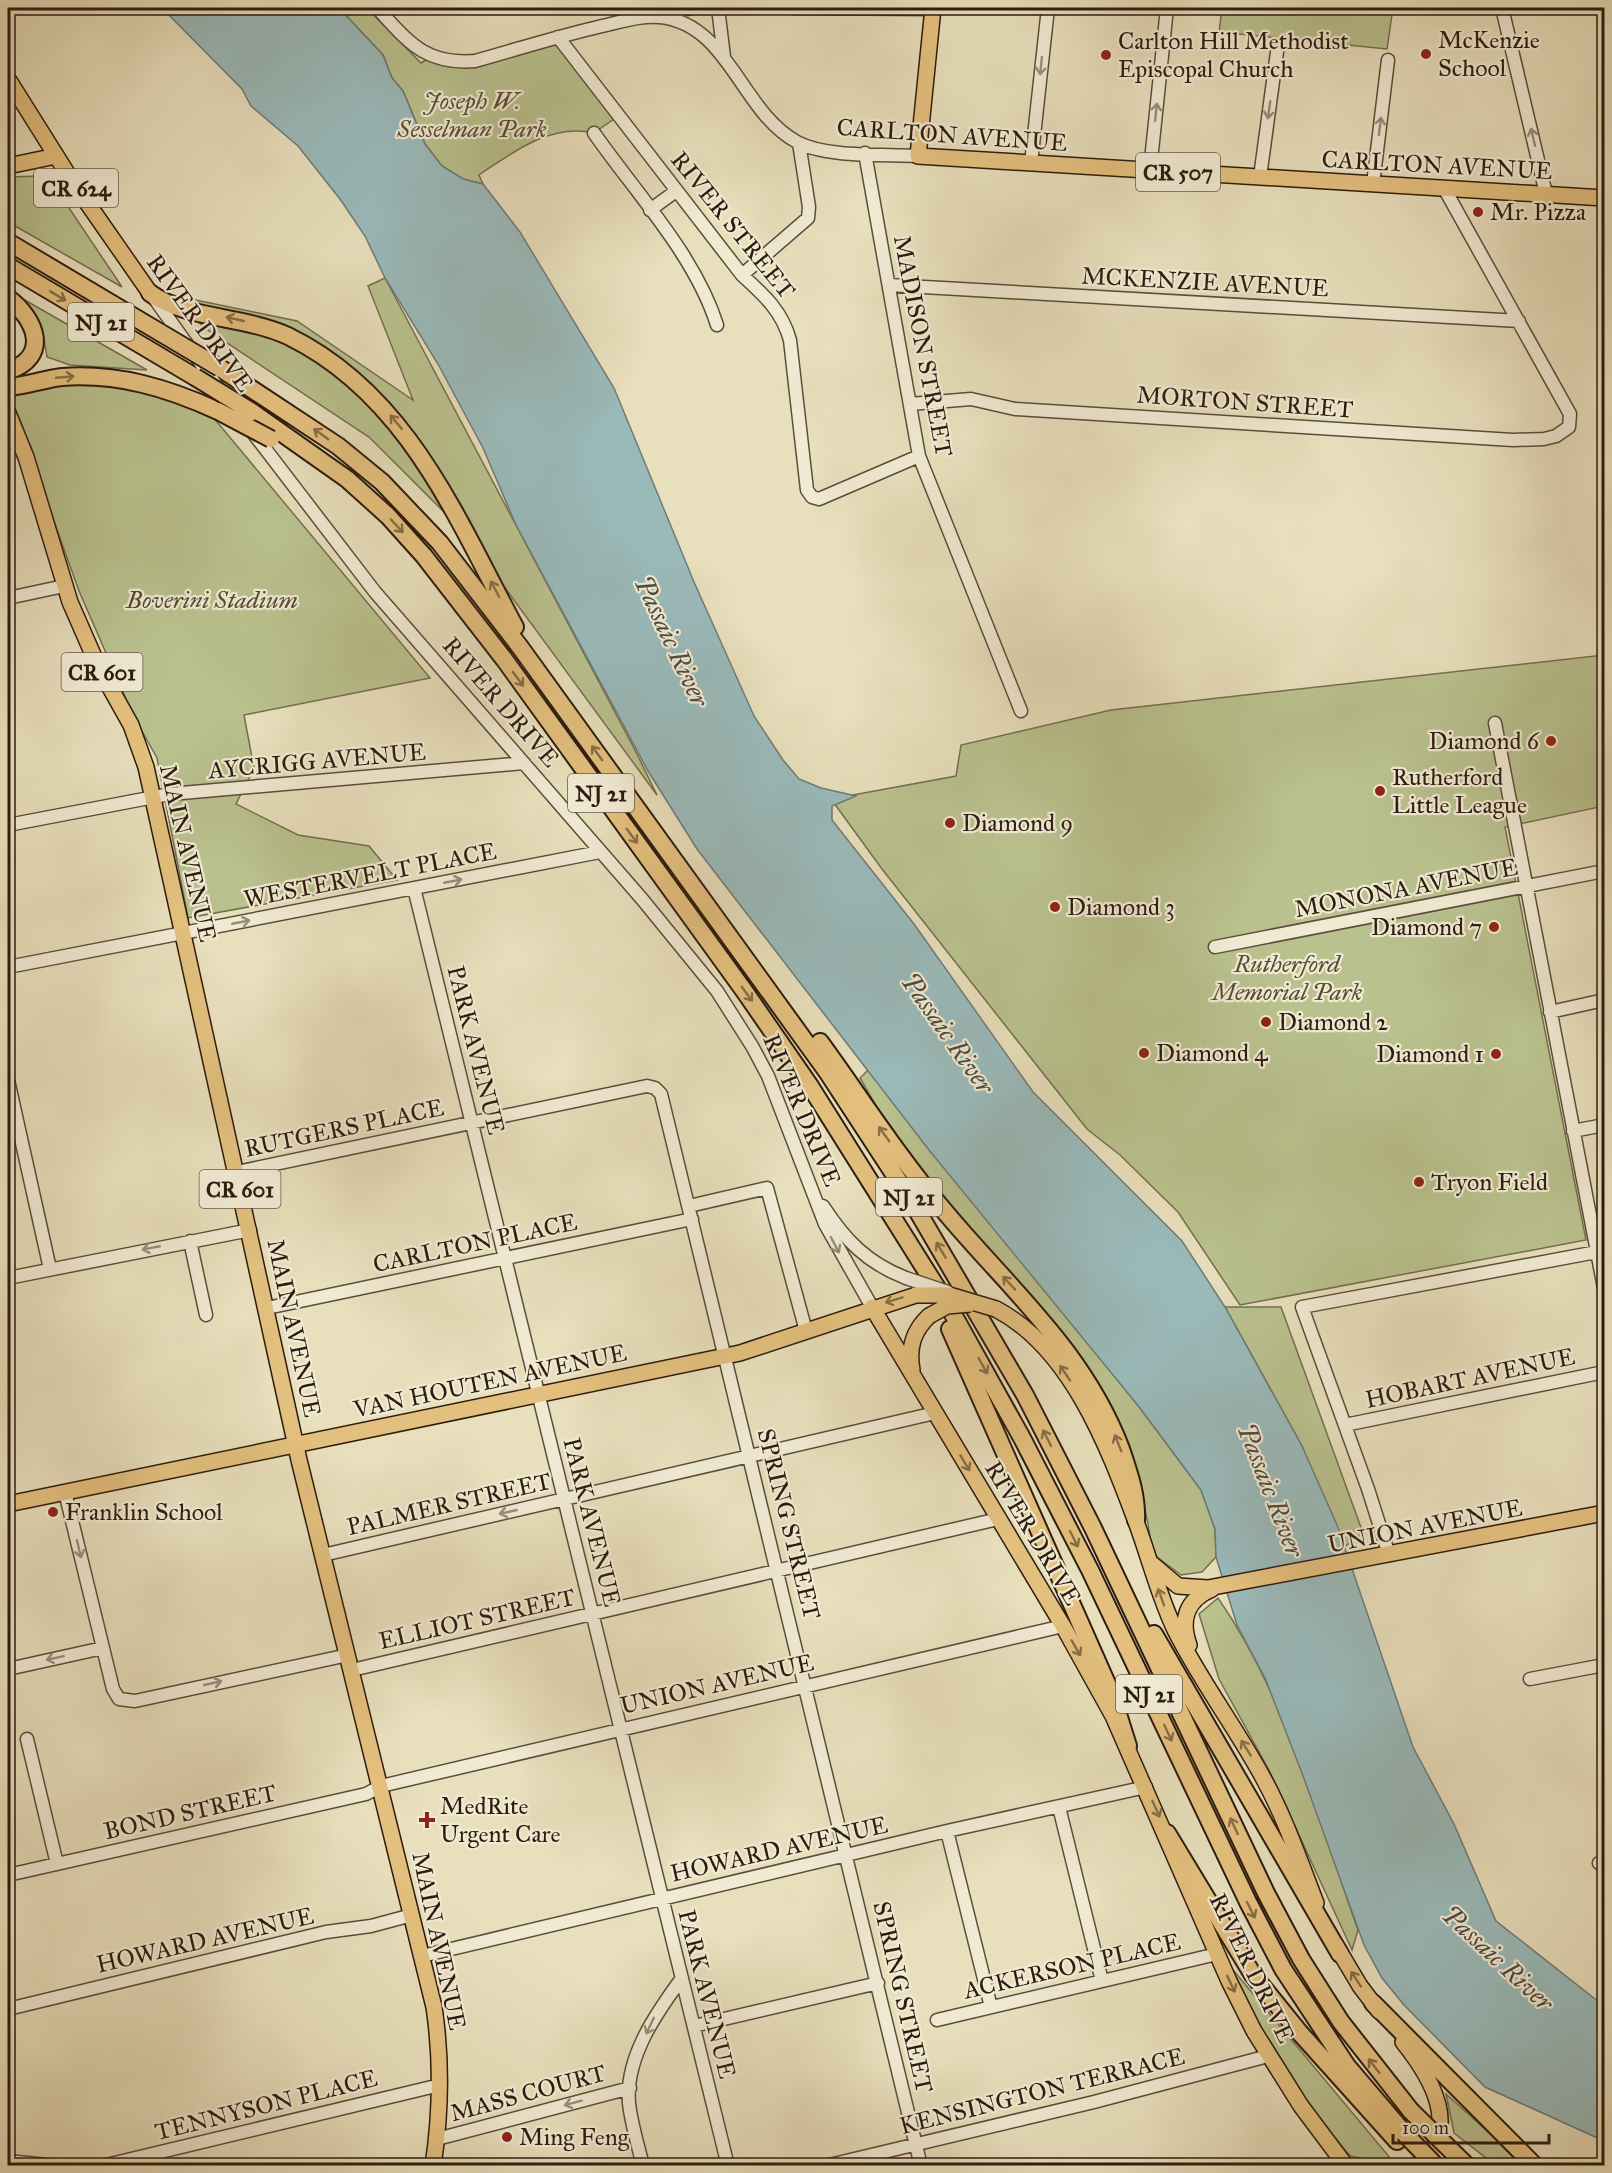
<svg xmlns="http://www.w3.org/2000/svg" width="1612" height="2173" font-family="'IM FELL Great Primer',serif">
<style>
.green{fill:#b9c18e;stroke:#736e4e;stroke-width:1.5}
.water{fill:#9ababa;stroke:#6e7a76;stroke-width:1.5}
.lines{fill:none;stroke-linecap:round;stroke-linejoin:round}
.minor-casing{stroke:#5c4c3a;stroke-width:15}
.major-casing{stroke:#2d1b0f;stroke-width:18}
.highway-casing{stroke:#2d1b0f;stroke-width:20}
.minor{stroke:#f0ead3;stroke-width:12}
.major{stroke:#e4c07e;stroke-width:15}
.highway{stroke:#e4c07e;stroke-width:16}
.minor-bridge-casing{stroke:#5c4c3a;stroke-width:15;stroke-linecap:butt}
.major-bridge-casing{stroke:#2d1b0f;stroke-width:18;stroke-linecap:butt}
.highway-bridge-casing{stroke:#2d1b0f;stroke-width:20;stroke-linecap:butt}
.minor-bridge{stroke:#f0ead3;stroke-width:12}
.major-bridge{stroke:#e4c07e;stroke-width:15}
.highway-bridge{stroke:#e4c07e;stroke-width:16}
.oneway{stroke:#988d7b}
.oneway2{stroke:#886e46}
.poi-dot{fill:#8f2418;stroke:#f0ead3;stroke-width:2}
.labels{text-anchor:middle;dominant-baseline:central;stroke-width:4.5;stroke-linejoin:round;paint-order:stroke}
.shield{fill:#f0ead3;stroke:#68594a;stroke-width:1.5}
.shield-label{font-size:22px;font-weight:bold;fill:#2d1b0f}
.poi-label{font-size:24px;fill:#2d1b0f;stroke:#f0ead3;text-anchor:start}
.park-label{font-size:24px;font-style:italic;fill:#574d35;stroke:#f0ead3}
.street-label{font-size:24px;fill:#2d1b0f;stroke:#f0ead3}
.water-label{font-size:26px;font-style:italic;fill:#4e4b42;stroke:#f0ead3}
</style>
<rect width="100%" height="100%" fill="#e8dfbc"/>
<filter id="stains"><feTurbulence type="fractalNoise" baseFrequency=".00333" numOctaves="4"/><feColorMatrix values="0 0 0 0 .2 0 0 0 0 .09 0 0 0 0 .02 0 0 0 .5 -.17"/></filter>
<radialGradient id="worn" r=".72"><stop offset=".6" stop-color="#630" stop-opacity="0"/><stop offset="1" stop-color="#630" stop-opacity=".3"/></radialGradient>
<path class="green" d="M 339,8 L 367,8 L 421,63 L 432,56 L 461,62 L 558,37 L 618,116 L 594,133 C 551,123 513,152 479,175 L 483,184 L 463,179 L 442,166 L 425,144 L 403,91 L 392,78 L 383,55 Z
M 1222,8 L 1393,8 L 1387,49 L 1219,32 Z
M 40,176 L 63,199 L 122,287 L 8,222 L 8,177 Z
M 385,278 L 635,750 L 657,795 L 464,532 L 369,437 L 209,331 L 162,293 L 297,321 L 413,400 L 368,286 Z
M 23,299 L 147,370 L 70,365 L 47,357 L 42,328 Z
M 56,381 L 147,388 L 213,417 L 430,678 L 244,715 L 254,768 L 236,804 L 298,835 L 369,846 L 397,880 L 188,918 L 157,758 L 133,715 L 79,591 L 9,396 Z
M 1604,655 L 1604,806 L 1505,827 L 1586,1240 L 1240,1305 L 1178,1212 L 1120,1155 L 1087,1129 L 882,869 L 831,799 L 956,776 L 961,745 L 1111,710 Z
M 868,1070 L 1140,1408 L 1201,1490 L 1215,1529 L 1216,1557 L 1202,1572 L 1181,1575 L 1152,1553 C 1143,1464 1105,1380 1045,1312 C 996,1255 939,1203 897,1140 C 883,1120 872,1098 860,1078 Z
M 1225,1307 L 1281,1307 L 1363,1533 L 1344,1547 L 1302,1446 Z
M 1218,1598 C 1286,1696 1318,1818 1358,1930 L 1352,1950 L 1269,1770 L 1219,1679 L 1199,1614 Z
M 1229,1965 L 1396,2165 L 1350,2156 L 1308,2105 L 1239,1990 Z
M 1446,2094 L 1525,2165 L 1495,2165 L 1454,2133 Z"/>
<path class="water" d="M 162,8 L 339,8 L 383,55 L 392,78 L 403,91 L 425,144 L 442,166 L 463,179 L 483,184 L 520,232 L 614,388 L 694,582 L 754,716 L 783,760 L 799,779 L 821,788 L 856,796 L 832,806 L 832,820 L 914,924 L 1033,1092 L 1182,1241 L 1225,1307 L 1302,1446 L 1337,1525 L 1413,1747 L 1454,1824 L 1496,1921 L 1604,2006 L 1604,2141 L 1485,2087 L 1404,2005 L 1382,1978 L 1364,1945 L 1302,1773 L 1265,1678 L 1237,1625 L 1216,1557 L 1215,1529 L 1201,1490 L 1140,1408 L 929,1150 L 697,849 L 648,771 L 516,525 L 483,448 L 438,364 L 385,278 L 365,236 L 340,199 L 298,146 L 251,106 L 242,89 Z"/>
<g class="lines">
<defs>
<path id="minor" d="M 377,8 C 408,41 424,65 475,61 C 518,49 559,36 602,26 C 621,22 641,15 660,17 C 729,24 741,112 797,142 C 827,158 884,154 918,156
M 718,8 L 724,57
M 793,8 L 933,9
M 1502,8 L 1546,194
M 655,14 L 692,8
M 558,37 L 742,275 C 764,295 782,311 790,340 L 807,490 L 812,497 L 819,499 L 919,456
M 594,133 C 635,192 695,255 717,325
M 865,153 L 919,456 L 1021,711
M 1031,163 L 1048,8
M 1150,170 L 1167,8
M 1260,177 L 1277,52
M 1373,184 L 1388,60
M 650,210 L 676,191
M 742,275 L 808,218 L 809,207 L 799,143
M 889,285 L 1519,321
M 154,298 L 219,389
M 910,404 L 971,399 L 1015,409 L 1513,440 L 1544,439 L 1556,436 L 1569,427 L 1570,414 L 1444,188
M 250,429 L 375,592 L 642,899 L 717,991 L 752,1046 L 768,1076 L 825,1224 L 872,1307
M 8,598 L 64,586
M 1495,723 L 1604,1288
M 8,825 L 170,794 L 524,763
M 414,888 L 728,2166
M 1215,947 L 1604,871
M 8,967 L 600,852
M 1550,1012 L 1604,1000
M 8,1080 L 50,1269
M 1573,1131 L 1604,1125
M 237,1172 L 647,1086 L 655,1088 L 661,1094 L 921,2166
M 689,1206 L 767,1188 L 806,1331
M 823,1206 C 845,1240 867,1263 906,1278
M 190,1241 L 206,1315
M 8,1278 L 250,1230
M 267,1308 L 692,1219
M 1345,1425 L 1604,1372
M 65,1492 L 113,1689 L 119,1699 L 135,1701 L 348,1655
M 323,1555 L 935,1413
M 1389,1555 L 1368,1489 L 1302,1307 L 1602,1251
M 8,1669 L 103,1648
M 352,1670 L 998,1519
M 1530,1679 L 1604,1665
M 27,1739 L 57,1864
M 1059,1807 L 1102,1981
M 947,1831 L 991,2007
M 1599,1863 L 1604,1862
M 8,1875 L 366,1794 L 381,1786 L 1063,1626
M 422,1956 L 947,1831 L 1146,1787
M 8,2009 L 326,1932 L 371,1926 L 412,1915
M 937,2020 L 1217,1954
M 694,2026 L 878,1983
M 437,2139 L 630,2088
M 8,2161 L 57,2166
M 102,2166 L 440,2085
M 643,2166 C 638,2145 631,2123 629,2103 C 625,2057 657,2012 682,1978
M 825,2166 L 1094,2102 L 1268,2056
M 1444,2166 L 1445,2142"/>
<path id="major" d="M 933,8 L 918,156 L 1604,198
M 8,79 L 72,181 L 150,293
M 8,166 L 56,156
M 8,413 L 26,457 L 70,602 L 98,666 L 131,725 L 146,767 L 299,1460 L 434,2007 C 442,2061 441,2112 433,2166
M 872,1307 L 1063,1626 L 1113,1716 L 1229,1981 L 1254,2031 L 1301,2106 L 1346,2166
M 996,1309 C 1070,1348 1107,1444 1135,1519 C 1149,1556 1158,1594 1175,1630 C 1200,1680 1234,1725 1261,1774 C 1284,1815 1299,1859 1316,1903
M 912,1370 C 908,1348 913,1331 929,1316
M 8,1504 L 740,1353 L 916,1295
M 1152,1564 L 1178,1586 L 1208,1588 L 1604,1513
M 1189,1645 C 1180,1620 1186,1600 1212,1589
M 1335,1944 L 1360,1986 L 1379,2011
M 1403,2042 C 1431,2077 1463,2129 1417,2166"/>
<path id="highway" d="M 8,242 L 161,333
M 8,266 L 195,377
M 150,293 C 185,319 245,316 288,336 C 407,394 456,517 515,627
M 8,298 C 36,319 51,357 8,371
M 220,368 L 338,446 L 382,482 L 440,543 L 520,647 L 828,1073 L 911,1200 L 1025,1395 L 1093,1528 L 1266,1893 L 1301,1959 L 1341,2022 L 1411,2111
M 8,387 C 26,386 44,379 62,377 C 118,373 168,388 218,411
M 252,412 L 347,479 L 388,516 L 424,556 L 504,659 L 745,992 L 810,1086 L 949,1307 L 1022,1438 L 1090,1570 L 1248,1902 L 1283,1969 L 1347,2066 L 1404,2133
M 820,1042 C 860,1097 897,1155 941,1207 C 1007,1287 1083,1349 1121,1449 C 1129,1473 1137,1495 1136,1520
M 950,1329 L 1112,1695 L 1128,1746
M 1154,1634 L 1340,1954
M 1167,1833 L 1253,1975 L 1300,2033 L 1397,2141
M 1373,2003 L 1535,2166"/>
</defs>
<use href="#minor" class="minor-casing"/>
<use href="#major" class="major-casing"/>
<use href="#highway" class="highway-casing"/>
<use href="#minor" class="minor"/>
<use href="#major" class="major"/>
<use href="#highway" class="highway"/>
<defs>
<path id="minor-bridge" d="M 906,1278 L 948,1292"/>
<path id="major-bridge" d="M 916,1295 L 949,1295 L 996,1309
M 929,1316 L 947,1306 L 970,1304"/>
<path id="highway-bridge" d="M 161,333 L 220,368
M 195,377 L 252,412
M 218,411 L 271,439
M 1411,2111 L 1467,2166
M 1404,2133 L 1436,2166"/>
</defs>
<use href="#minor-bridge" class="minor-bridge-casing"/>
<use href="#major-bridge" class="major-bridge-casing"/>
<use href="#highway-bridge" class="highway-bridge-casing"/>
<use href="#minor-bridge" class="minor-bridge"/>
<use href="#major-bridge" class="major-bridge"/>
<use href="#highway-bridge" class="highway-bridge"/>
</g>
<defs><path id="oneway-shaft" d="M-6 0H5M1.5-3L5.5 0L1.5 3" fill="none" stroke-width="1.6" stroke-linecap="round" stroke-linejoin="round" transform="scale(1.5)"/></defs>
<g class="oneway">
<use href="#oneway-shaft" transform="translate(1041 66) rotate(96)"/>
<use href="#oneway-shaft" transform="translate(1269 110) rotate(98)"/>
<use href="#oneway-shaft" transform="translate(1156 112) rotate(-84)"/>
<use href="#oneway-shaft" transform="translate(1380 126) rotate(-83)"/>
<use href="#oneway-shaft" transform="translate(1533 137) rotate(-103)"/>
<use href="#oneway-shaft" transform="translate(453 881) rotate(-11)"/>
<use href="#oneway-shaft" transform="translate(241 922) rotate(-11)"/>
<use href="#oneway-shaft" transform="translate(835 1245) rotate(62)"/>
<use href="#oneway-shaft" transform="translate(151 1248) rotate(169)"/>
<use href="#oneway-shaft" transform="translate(508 1512) rotate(167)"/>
<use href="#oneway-shaft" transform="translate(79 1549) rotate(76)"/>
<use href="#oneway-shaft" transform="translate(55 1658) rotate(168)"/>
<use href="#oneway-shaft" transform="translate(213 1683) rotate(-13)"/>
<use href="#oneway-shaft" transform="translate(650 2026) rotate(115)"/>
<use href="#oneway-shaft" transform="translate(573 2103) rotate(165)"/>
</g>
<g class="oneway2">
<use href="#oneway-shaft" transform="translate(58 296) rotate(31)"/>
<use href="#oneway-shaft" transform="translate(235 319) rotate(-167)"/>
<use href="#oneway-shaft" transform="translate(65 377) rotate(-5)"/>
<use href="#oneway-shaft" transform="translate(396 422) rotate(-130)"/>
<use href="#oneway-shaft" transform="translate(321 434) rotate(-144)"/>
<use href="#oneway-shaft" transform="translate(397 526) rotate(47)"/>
<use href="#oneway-shaft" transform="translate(495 589) rotate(-118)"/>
<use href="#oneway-shaft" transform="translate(518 679) rotate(54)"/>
<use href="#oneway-shaft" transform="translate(597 753) rotate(-126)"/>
<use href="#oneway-shaft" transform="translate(632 836) rotate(54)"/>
<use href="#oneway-shaft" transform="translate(747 994) rotate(54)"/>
<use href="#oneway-shaft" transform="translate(884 1134) rotate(-126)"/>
<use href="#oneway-shaft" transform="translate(941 1250) rotate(-121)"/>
<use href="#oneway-shaft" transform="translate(1009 1283) rotate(-133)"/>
<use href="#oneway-shaft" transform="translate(894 1300) rotate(163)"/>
<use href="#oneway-shaft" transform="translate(983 1366) rotate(61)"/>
<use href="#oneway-shaft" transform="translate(1065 1373) rotate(-124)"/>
<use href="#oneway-shaft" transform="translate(1047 1438) rotate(-117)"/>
<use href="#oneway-shaft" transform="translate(1118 1443) rotate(-112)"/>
<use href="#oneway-shaft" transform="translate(965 1463) rotate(59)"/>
<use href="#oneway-shaft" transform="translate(1074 1539) rotate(63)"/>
<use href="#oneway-shaft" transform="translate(1161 1597) rotate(-110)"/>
<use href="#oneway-shaft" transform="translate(1076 1648) rotate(60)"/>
<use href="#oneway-shaft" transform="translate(1168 1733) rotate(65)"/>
<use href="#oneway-shaft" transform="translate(1246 1748) rotate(-122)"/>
<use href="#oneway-shaft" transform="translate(1156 1809) rotate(66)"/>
<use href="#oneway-shaft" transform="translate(1234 1826) rotate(-115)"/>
<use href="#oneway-shaft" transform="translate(1251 1910) rotate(63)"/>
<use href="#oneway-shaft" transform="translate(1356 1979) rotate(-123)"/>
<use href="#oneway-shaft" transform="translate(1231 1984) rotate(65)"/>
<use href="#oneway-shaft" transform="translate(1374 2066) rotate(-128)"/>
</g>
<g class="poi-dot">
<circle cx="1426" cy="54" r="6"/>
<circle cx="1106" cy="55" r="6"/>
<circle cx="1478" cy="212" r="6"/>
<circle cx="1551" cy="741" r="6"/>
<circle cx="1380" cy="791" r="6"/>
<circle cx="950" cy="823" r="6"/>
<circle cx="1055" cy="907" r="6"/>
<circle cx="1494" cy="927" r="6"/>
<circle cx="1266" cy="1022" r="6"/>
<circle cx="1144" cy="1053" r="6"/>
<circle cx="1496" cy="1054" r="6"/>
<circle cx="1419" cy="1182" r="6"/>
<circle cx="53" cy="1512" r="6"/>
<path d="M424 1811h6v6h6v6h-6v6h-6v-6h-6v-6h6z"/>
<circle cx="507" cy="2137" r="6"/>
</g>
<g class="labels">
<g class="shield">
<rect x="1136" y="153" width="84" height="38" rx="4.5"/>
<rect x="34" y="169" width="84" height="38" rx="4.5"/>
<rect x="68" y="303" width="66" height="38" rx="4.5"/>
<rect x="61.5" y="653" width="81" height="38" rx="4.5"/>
<rect x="568" y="774" width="66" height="38" rx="4.5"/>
<rect x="199.5" y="1170" width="81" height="38" rx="4.5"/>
<rect x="876" y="1178" width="66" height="38" rx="4.5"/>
<rect x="1116" y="1675" width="66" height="38" rx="4.5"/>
</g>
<g class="shield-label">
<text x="1178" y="172">CR 507</text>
<text x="76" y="188">CR 624</text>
<text x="101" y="322">NJ 21</text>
<text x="102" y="672">CR 601</text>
<text x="601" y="793">NJ 21</text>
<text x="240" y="1189">CR 601</text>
<text x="909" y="1197">NJ 21</text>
<text x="1149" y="1694">NJ 21</text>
</g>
<g class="poi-label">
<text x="1438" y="40">McKenzie<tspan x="1438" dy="28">School</tspan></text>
<text x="1118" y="41">Carlton Hill Methodist<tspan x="1118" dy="28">Episcopal Church</tspan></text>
<text x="1490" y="212">Mr. Pizza</text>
<text x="1539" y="741" text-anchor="end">Diamond 6</text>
<text x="1392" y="777">Rutherford<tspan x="1392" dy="28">Little League</tspan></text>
<text x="962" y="823">Diamond 9</text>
<text x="1067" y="907">Diamond 3</text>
<text x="1482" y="927" text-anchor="end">Diamond 7</text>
<text x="1278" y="1022">Diamond 2</text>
<text x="1156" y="1053">Diamond 4</text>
<text x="1484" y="1054" text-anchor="end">Diamond 1</text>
<text x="1431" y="1182">Tryon Field</text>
<text x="65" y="1512">Franklin School</text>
<text x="440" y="1806">MedRite<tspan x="440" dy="28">Urgent Care</tspan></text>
<text x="519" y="2137">Ming Feng</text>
</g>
<g class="park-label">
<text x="472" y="101">Joseph W.<tspan x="472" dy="28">Sesselman Park</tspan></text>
<text x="212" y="600">Boverini Stadium</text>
<text x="1287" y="964">Rutherford<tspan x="1287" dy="28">Memorial Park</tspan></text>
</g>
<g class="street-label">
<text transform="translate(952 135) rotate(4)">CARLTON AVENUE</text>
<text transform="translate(1437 165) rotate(3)">CARLTON AVENUE</text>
<text transform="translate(733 225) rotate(51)">RIVER STREET</text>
<text transform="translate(1205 282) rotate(3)">MCKENZIE AVENUE</text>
<text transform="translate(200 323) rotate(54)">RIVER DRIVE</text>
<text transform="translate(923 346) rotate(79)">MADISON STREET</text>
<text transform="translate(1245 402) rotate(4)">MORTON STREET</text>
<text transform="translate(501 702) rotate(49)">RIVER DRIVE</text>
<text transform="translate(317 761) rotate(-5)">AYCRIGG AVENUE</text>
<text transform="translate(188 853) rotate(77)">MAIN AVENUE</text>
<text transform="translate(370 875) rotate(-11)">WESTERVELT PLACE</text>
<text transform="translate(1406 888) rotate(-11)">MONONA AVENUE</text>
<text transform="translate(476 1050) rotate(76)">PARK AVENUE</text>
<text transform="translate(802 1110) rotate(67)">RIVER DRIVE</text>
<text transform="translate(344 1128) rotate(-12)">RUTGERS PLACE</text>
<text transform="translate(475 1243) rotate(-12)">CARLTON PLACE</text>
<text transform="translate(294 1328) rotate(78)">MAIN AVENUE</text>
<text transform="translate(1470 1378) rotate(-12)">HOBART AVENUE</text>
<text transform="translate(490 1381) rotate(-12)">VAN HOUTEN AVENUE</text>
<text transform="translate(449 1504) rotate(-13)">PALMER STREET</text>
<text transform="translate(592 1522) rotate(76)">PARK AVENUE</text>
<text transform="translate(789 1524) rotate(76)">SPRING STREET</text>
<text transform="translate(1425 1526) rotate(-11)">UNION AVENUE</text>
<text transform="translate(1033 1533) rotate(59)">RIVER DRIVE</text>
<text transform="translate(477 1619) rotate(-13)">ELLIOT STREET</text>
<text transform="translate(717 1684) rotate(-13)">UNION AVENUE</text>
<text transform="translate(190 1812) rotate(-13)">BOND STREET</text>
<text transform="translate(779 1849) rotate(-13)">HOWARD AVENUE</text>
<text transform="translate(205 1940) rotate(-13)">HOWARD AVENUE</text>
<text transform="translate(439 1941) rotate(78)">MAIN AVENUE</text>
<text transform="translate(1072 1966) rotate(-13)">ACKERSON PLACE</text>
<text transform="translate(1252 1968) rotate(64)">RIVER DRIVE</text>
<text transform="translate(707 1994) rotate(76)">PARK AVENUE</text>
<text transform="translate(903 1997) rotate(77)">SPRING STREET</text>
<text transform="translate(1042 2091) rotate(-14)">KENSINGTON TERRACE</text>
<text transform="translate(528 2093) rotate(-15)">MASS COURT</text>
<text transform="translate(266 2105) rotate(-14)">TENNYSON PLACE</text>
</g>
<g class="water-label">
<text transform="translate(672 641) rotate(65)">Passaic River</text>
<text transform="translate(948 1033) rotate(55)">Passaic River</text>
<text transform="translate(1271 1490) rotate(69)">Passaic River</text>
<text transform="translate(1498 1958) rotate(43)">Passaic River</text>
</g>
</g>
<rect width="1612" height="2173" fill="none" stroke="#e8dfbc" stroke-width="30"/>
<rect x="9" y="9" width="1594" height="2155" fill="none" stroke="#2d1b0f" stroke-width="3"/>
<rect x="15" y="15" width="1582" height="2143" fill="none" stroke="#2d1b0f" stroke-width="1.5"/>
<path d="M1393 2134v9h156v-9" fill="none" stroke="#2d1b0f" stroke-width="3"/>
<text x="1402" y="2134" font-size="18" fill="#2d1b0f" stroke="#f0ead3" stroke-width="4.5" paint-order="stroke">100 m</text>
<rect width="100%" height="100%" filter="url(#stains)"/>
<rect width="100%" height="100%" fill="url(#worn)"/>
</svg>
